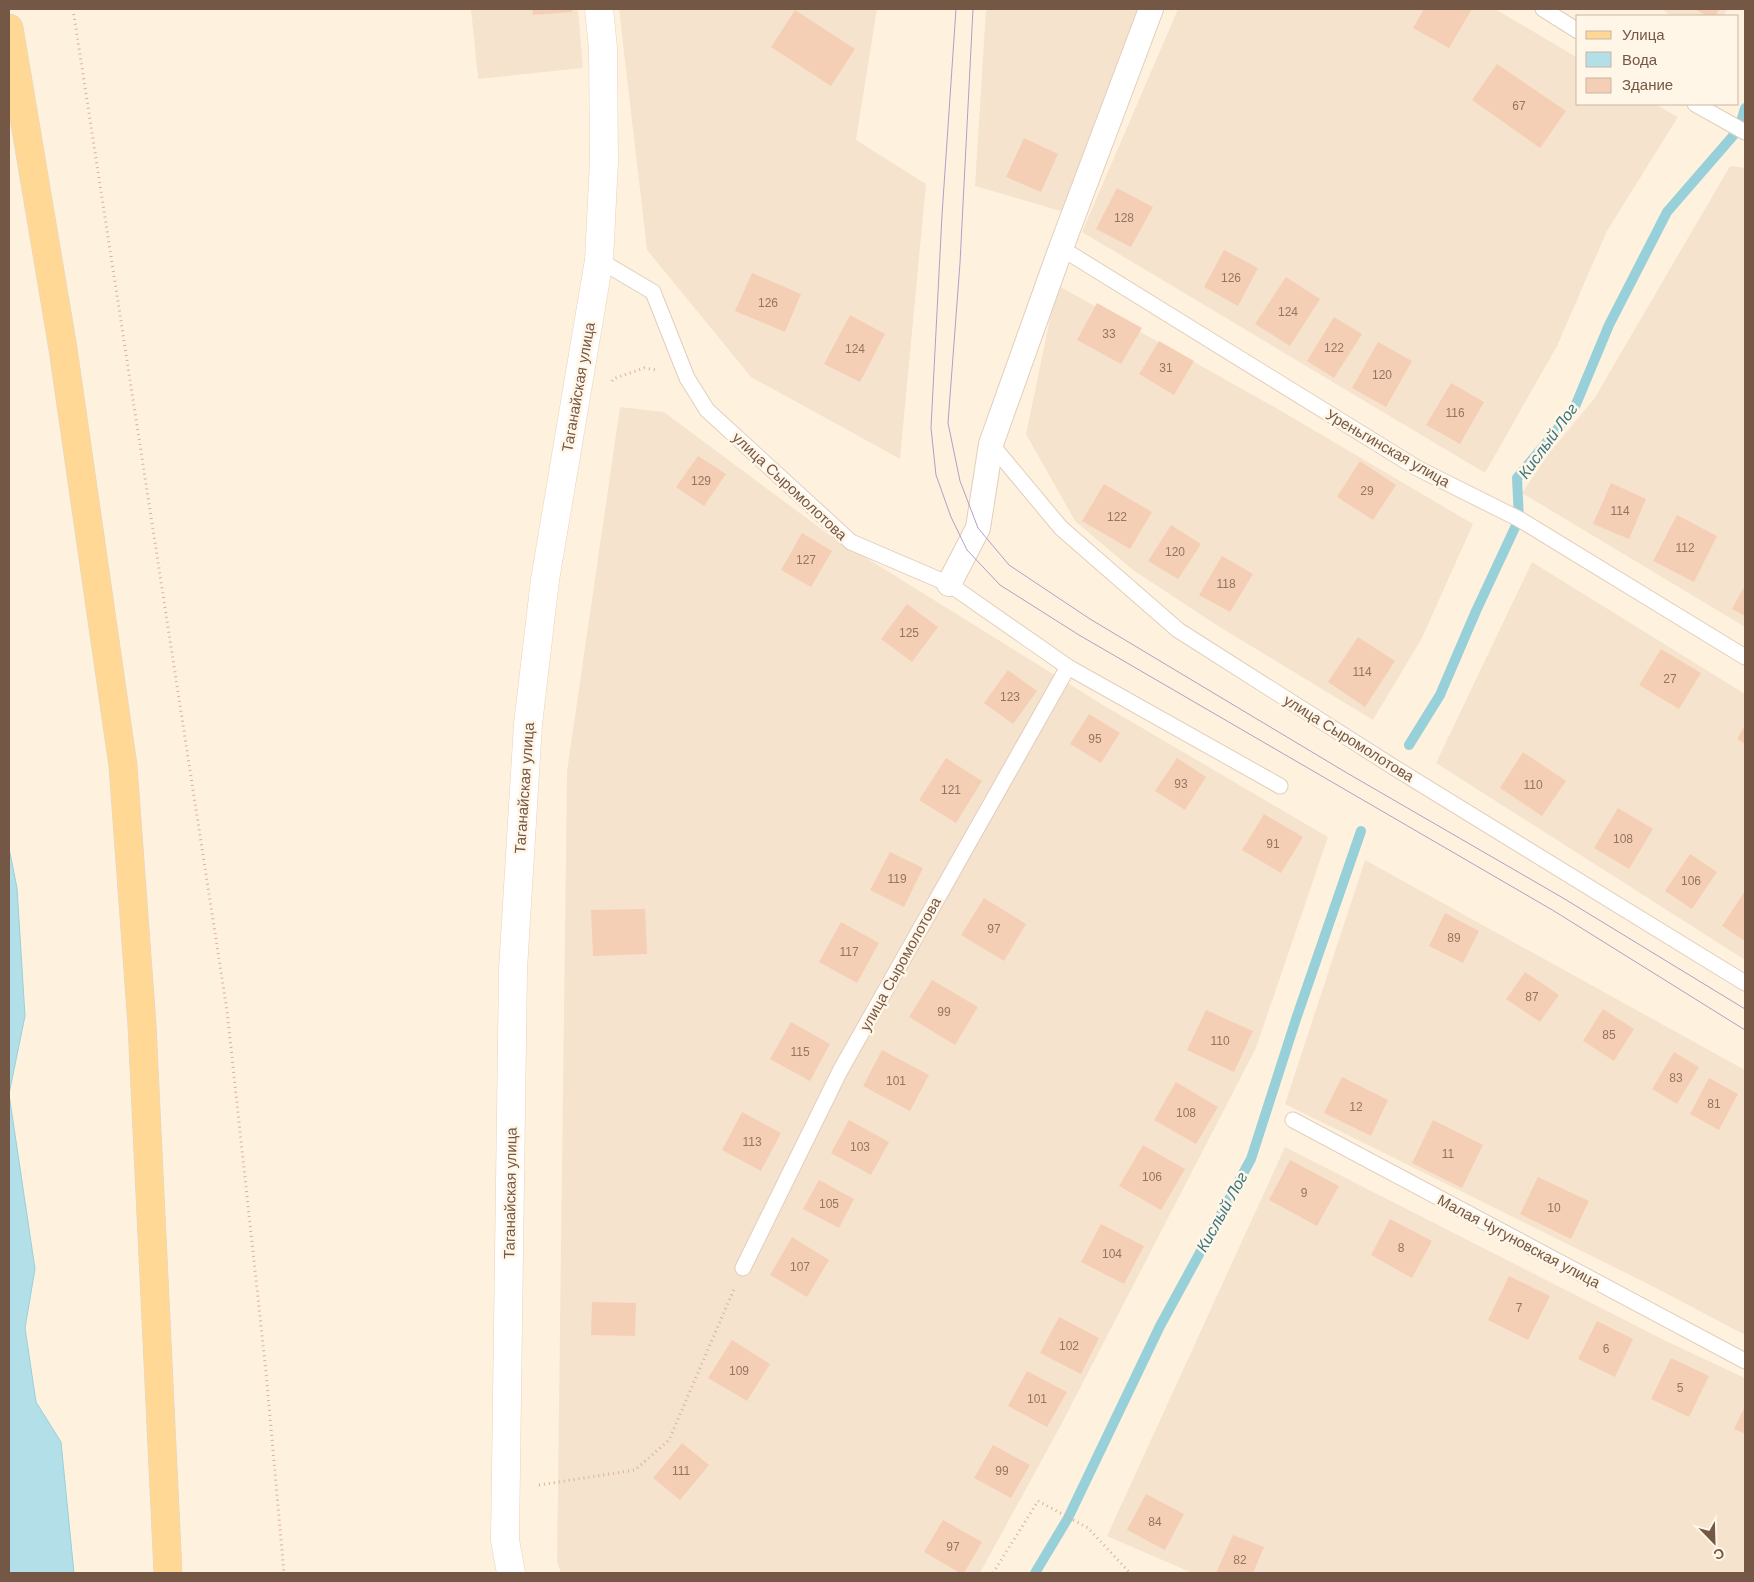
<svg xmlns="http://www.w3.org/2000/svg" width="1754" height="1582" font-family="Helvetica,sans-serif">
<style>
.residential{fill:#f6e3cd}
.water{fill:#b3e0e8;stroke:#98d0da}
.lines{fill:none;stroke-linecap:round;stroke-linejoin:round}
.stream{stroke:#98d0da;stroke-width:10}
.building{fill:#f5cfb5}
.service-casing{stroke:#e2cebb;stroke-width:17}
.pedestrian-casing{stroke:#e2cebb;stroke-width:26}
.secondary-casing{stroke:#e9d1ba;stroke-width:29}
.primary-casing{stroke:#ded7d2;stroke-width:29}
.path{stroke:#d9b299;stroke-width:3;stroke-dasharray:1 4;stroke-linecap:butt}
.service{stroke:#fff;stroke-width:15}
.pedestrian{stroke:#fff;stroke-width:24}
.secondary{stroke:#fff;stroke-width:28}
.primary{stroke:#ffd895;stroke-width:28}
.tram{stroke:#b49ec7;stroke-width:1}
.labels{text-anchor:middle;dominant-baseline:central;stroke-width:5;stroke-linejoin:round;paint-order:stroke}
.number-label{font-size:12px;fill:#957561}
.street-label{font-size:15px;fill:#755745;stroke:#fff6e7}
.water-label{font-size:16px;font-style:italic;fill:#3b7783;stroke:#fff6e7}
</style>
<rect width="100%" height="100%" fill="#fef2df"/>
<path class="residential" d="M 471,9 L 578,9 L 583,68 L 478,79 Z
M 619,9 L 877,9 L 856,140 L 926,184 L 900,459 L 751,377 L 647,250 Z
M 986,9 L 1147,9 L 1064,212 L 975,186 Z
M 1178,9 L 1495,9 L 1578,58 L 1578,104 L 1655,104 L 1678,117 L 1607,231 L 1557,346 L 1485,473 L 1082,232 Z
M 1661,9 L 1728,9 L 1723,16 L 1672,16 Z
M 1730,166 L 1745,168 L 1745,627 L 1522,493 L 1549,453 L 1594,399 Z
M 1057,285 L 1278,409 L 1473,524 L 1422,638 L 1373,720 L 1218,626 L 1133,570 L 1075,521 L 1026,434 Z
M 620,407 L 664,412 L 828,534 L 1103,705 L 1328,837 L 1256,1048 L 1061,1425 L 980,1573 L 561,1573 L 557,1562 L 567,771 Z
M 1532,562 L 1745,694 L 1745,960 L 1436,763 Z
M 1365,860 L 1745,1070 L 1745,1335 L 1654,1287 L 1285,1104 Z
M 1285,1147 L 1666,1341 L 1745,1378 L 1745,1573 L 1192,1573 L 1107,1536 Z"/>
<path class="water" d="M 9,848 L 17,888 L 25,1016 L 9,1094 L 35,1269 L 25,1328 L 36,1402 L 61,1442 L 74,1573 L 9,1573 Z"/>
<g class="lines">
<path class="stream" d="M 1409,745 L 1440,695 L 1476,611 L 1519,519 L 1517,478 L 1574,409 L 1609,325 L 1667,212 L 1739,129 L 1745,108
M 1035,1573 L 1068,1518 L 1160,1326 L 1251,1159 L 1296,1019 L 1361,831"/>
</g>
<path class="building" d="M 532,9 L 572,9 L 572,12 L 533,15 Z
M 1424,9 L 1472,9 L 1449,48 L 1413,28 Z
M 1695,9 L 1720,9 L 1715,16 L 1707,16 Z
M 795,10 L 855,49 L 831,86 L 771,47 Z
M 1497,64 L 1566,111 L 1540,148 L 1472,100 Z
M 1024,138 L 1058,154 L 1041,192 L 1006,177 Z
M 1117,188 L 1153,207 L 1131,247 L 1096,229 Z
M 1224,250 L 1258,268 L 1238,306 L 1204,287 Z
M 752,273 L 801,294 L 785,332 L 735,311 Z
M 1286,277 L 1320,299 L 1290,346 L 1255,324 Z
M 1097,303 L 1142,328 L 1121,364 L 1077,340 Z
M 850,315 L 885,334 L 860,382 L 824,364 Z
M 1334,317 L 1362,334 L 1334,378 L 1307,361 Z
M 1159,341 L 1194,361 L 1174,395 L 1139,374 Z
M 1378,342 L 1412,361 L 1386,407 L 1352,388 Z
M 1451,383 L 1484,402 L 1460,444 L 1426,425 Z
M 698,456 L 726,474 L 704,506 L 676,487 Z
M 1360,461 L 1396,485 L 1373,520 L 1337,497 Z
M 1611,483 L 1646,499 L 1629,539 L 1593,524 Z
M 1104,484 L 1152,512 L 1130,549 L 1082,521 Z
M 1677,515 L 1717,536 L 1694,582 L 1653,561 Z
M 1171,525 L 1201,544 L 1178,579 L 1148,561 Z
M 802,533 L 832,551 L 811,587 L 781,570 Z
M 1222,556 L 1253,574 L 1230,612 L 1199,595 Z
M 1745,585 L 1745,616 L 1732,609 Z
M 907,604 L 938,627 L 912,662 L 881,639 Z
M 1358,637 L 1395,661 L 1365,707 L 1328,682 Z
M 1661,649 L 1701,673 L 1679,709 L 1639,685 Z
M 1008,670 L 1037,691 L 1013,724 L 984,703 Z
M 1089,714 L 1120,733 L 1101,763 L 1070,744 Z
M 1745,725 L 1745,744 L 1737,739 Z
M 1523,752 L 1566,781 L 1542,816 L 1500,788 Z
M 946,758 L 982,781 L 956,823 L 919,800 Z
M 1177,758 L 1206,777 L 1185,810 L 1155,791 Z
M 1618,808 L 1653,829 L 1629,869 L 1594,848 Z
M 1264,814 L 1303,837 L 1281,873 L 1242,850 Z
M 890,852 L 923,868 L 904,907 L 870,890 Z
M 1690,854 L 1717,872 L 1692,909 L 1665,891 Z
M 1745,891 L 1745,941 L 1722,926 Z
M 984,898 L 1026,924 L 1004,961 L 961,935 Z
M 645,909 L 647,954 L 593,956 L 591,910 Z
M 1445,913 L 1479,931 L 1463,963 L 1429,946 Z
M 841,922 L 879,943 L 857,983 L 819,962 Z
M 1525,972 L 1559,995 L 1540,1022 L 1506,999 Z
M 932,980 L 978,1007 L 955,1045 L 909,1017 Z
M 1603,1009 L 1634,1029 L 1614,1061 L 1583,1041 Z
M 1206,1010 L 1253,1031 L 1234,1072 L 1187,1050 Z
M 791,1022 L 830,1044 L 810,1081 L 770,1059 Z
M 882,1050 L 929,1075 L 910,1111 L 863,1086 Z
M 1674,1052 L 1699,1067 L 1677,1104 L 1652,1089 Z
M 1342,1077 L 1388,1100 L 1371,1136 L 1324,1113 Z
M 1709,1078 L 1738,1094 L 1719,1130 L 1690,1114 Z
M 1176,1082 L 1218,1107 L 1196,1144 L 1154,1120 Z
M 742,1112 L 781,1133 L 761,1171 L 722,1150 Z
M 849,1120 L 889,1142 L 871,1175 L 831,1153 Z
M 1433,1120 L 1483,1145 L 1462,1188 L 1412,1163 Z
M 1143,1145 L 1185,1169 L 1161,1210 L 1119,1186 Z
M 1290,1160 L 1339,1186 L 1317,1226 L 1269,1200 Z
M 1538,1177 L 1589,1201 L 1571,1239 L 1520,1214 Z
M 819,1180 L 854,1199 L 839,1228 L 803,1209 Z
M 1390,1219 L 1432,1241 L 1412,1278 L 1371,1255 Z
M 1101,1224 L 1144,1246 L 1124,1284 L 1081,1262 Z
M 792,1237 L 829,1260 L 807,1297 L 770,1275 Z
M 1509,1276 L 1550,1296 L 1528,1340 L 1488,1320 Z
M 592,1302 L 636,1303 L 635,1336 L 591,1335 Z
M 1059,1317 L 1099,1338 L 1081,1374 L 1040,1353 Z
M 1597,1321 L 1633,1339 L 1615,1377 L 1578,1359 Z
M 732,1340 L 770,1364 L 747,1401 L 708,1378 Z
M 1671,1358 L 1709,1376 L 1689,1417 L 1651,1399 Z
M 1027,1371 L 1067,1392 L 1047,1427 L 1008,1406 Z
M 1745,1406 L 1745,1434 L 1734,1429 Z
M 682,1443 L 709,1465 L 680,1500 L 653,1478 Z
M 993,1445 L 1030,1465 L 1011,1498 L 974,1478 Z
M 1146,1494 L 1184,1514 L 1165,1550 L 1127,1530 Z
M 943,1520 L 982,1542 L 964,1573 L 960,1573 L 924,1552 Z
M 1233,1535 L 1264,1547 L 1253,1573 L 1216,1573 Z"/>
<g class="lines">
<defs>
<path id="service" d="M 1543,9 L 1578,31
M 1695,104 L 1745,132
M 1061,248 L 1417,468 L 1519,519 L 1745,657
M 599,260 L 653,292 L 687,378 L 707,410 L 851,542 L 949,584 L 1068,667 L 1280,786
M 991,444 L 1061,528 L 1178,630 L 1395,768 L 1745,983
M 1293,1120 L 1745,1361
M 743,1268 L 840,1071 L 1068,667"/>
<path id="pedestrian" d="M 949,584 L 978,528 L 991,444 L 1061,248 L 1151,9"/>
<path id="secondary" d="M 511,1573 L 505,1540 L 513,969 L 528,724 L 545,580 L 599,260 L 604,161 L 603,48 L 599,9"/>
<path id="primary" d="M 9,28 L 63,349 L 123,766 L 142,1025 L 168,1573"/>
</defs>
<use href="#service" class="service-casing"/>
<use href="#pedestrian" class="pedestrian-casing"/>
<use href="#secondary" class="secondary-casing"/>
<use href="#primary" class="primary-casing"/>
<path class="path" d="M 73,9 L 227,1011 L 266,1372 L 284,1573
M 612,381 L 613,379 L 644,368 L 657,370
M 539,1485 L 635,1470 L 669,1440 L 734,1289
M 993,1573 L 1038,1501 L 1088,1528 L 1130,1573"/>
<use href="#service" class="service"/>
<use href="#pedestrian" class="pedestrian"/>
<use href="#secondary" class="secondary"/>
<use href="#primary" class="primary"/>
<path class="tram" d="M 956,9 L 942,215 L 931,428 L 936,475 L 951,517 L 967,550 L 1000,585 L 1079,635 L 1554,911 L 1745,1030
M 973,9 L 960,263 L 948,423 L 960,481 L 978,528 L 1009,565 L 1090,619 L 1347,773 L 1563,898 L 1745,1009"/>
</g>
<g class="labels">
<g class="number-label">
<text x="1519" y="106">67</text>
<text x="1124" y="218">128</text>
<text x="1231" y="278">126</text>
<text x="768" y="303">126</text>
<text x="1288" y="312">124</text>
<text x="1109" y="334">33</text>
<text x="1334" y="348">122</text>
<text x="855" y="349">124</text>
<text x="1166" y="368">31</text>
<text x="1382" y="375">120</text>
<text x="1455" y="413">116</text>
<text x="701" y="481">129</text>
<text x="1367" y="491">29</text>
<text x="1620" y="511">114</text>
<text x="1117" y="517">122</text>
<text x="1685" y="548">112</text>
<text x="1175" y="552">120</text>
<text x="806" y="560">127</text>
<text x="1226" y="584">118</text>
<text x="909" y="633">125</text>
<text x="1362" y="672">114</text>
<text x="1670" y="679">27</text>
<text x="1010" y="697">123</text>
<text x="1095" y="739">95</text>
<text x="1181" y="784">93</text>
<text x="1533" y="785">110</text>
<text x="951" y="790">121</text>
<text x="1623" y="839">108</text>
<text x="1273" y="844">91</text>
<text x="897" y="879">119</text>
<text x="1691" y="881">106</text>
<text x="994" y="929">97</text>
<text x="1454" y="938">89</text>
<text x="849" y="952">117</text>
<text x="1532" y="997">87</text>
<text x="944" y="1012">99</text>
<text x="1609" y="1035">85</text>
<text x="1220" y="1041">110</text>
<text x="800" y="1052">115</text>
<text x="1676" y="1078">83</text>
<text x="896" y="1081">101</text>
<text x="1714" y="1104">81</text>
<text x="1356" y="1107">12</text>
<text x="1186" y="1113">108</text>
<text x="752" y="1142">113</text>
<text x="860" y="1147">103</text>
<text x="1448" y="1154">11</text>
<text x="1152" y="1177">106</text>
<text x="1304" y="1193">9</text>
<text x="829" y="1204">105</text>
<text x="1554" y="1208">10</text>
<text x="1401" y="1248">8</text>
<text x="1112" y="1254">104</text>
<text x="800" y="1267">107</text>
<text x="1519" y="1308">7</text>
<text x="1069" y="1346">102</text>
<text x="1606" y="1349">6</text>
<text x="739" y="1371">109</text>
<text x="1680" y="1388">5</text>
<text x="1037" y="1399">101</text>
<text x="681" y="1471">111</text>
<text x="1002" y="1471">99</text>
<text x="1155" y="1522">84</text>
<text x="953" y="1547">97</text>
<text x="1240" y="1560">82</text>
</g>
<g class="street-label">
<text transform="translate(578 387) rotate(-80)">Таганайская улица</text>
<text transform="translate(1388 448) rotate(30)">Уреньгинская улица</text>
<text transform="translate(790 486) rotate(43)">улица Сыромолотова</text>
<text transform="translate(1349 738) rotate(32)">улица Сыромолотова</text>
<text transform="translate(524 788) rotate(-86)">Таганайская улица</text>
<text transform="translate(900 964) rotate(-61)">улица Сыромолотова</text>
<text transform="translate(510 1193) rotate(-89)">Таганайская улица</text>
<text transform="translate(1519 1241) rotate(28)">Малая Чугуновская улица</text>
</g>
<g class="water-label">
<text transform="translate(1548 441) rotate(-54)">Кислый Лог</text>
<text transform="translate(1222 1212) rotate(-61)">Кислый Лог</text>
</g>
</g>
<rect width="1754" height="1582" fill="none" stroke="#755745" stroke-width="20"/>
<rect x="1576" y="15" width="162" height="90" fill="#fff6e7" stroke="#c8b6a6"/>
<rect x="1586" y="31" width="25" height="8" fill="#ffd895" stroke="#c8b6a6"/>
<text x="1622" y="40" font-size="15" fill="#755745">Улица</text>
<rect x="1586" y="52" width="25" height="15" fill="#b3e0e8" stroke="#c8b6a6"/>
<text x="1622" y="65" font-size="15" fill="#755745">Вода</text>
<rect x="1586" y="78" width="25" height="15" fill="#f5cfb5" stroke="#c8b6a6"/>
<text x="1622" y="90" font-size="15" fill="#755745">Здание</text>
<g transform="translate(1714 1542) rotate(157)" stroke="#fff6e7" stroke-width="4" paint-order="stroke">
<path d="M0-4L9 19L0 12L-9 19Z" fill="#755745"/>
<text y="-8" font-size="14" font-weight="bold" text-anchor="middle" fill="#755745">С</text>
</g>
</svg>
